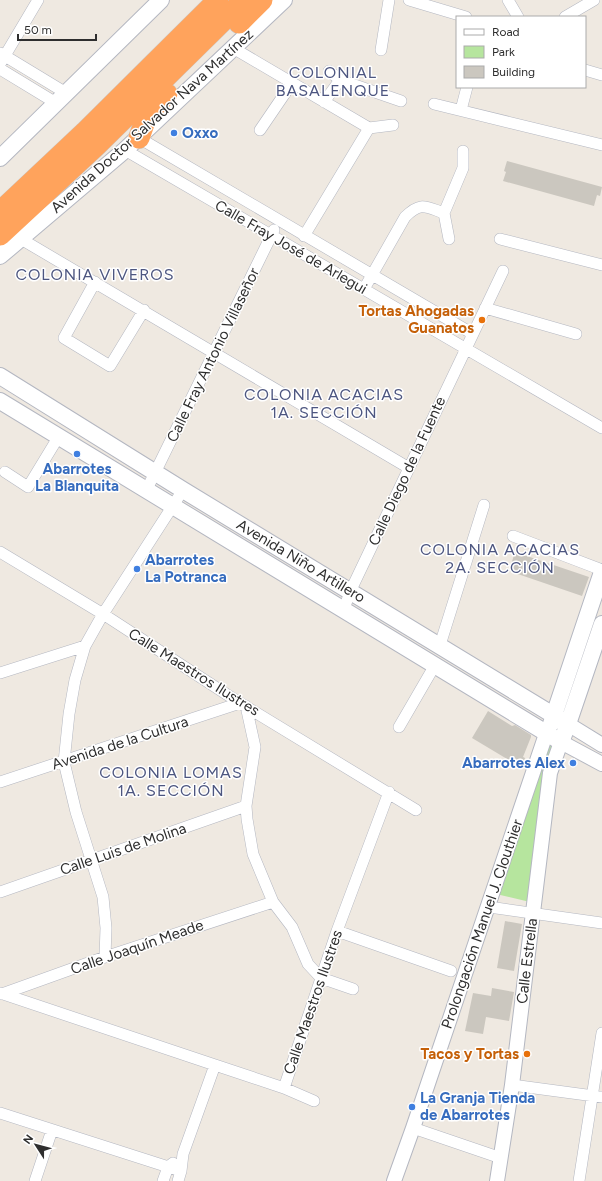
<svg xmlns="http://www.w3.org/2000/svg" width="602" height="1181" font-family="Figtree,sans-serif">
<style>
.park{fill:#b6e59e}
.building{fill:#cbc7bf}
.lines{fill:none;stroke-linecap:round;stroke-linejoin:round}
.minor-casing{stroke:#b4b7c1;stroke-width:12}
.tertiary-casing{stroke:#b4b7c1;stroke-width:16}
.secondary-casing{stroke:#b4b7c1;stroke-width:18}
.motorway-casing{stroke:#c9c9c9;stroke-width:22}
.minor{stroke:#fff;stroke-width:11}
.tertiary{stroke:#fff;stroke-width:14}
.secondary{stroke:#fff;stroke-width:16}
.motorway{stroke:#ffa35c;stroke-width:21}
.shop-dot{fill:#3f7fe0;stroke:#fff;stroke-width:1.5}
.food-dot{fill:#e8710a;stroke:#fff;stroke-width:1.5}
.labels{text-anchor:middle;dominant-baseline:central;stroke-width:3;stroke-linejoin:round;paint-order:stroke}
.street-label{font-size:15px;fill:#2e2e2e;stroke:#fff}
.shop-label{font-size:15px;font-weight:bold;fill:#366cbe;stroke:#fff;text-anchor:start}
.food-label{font-size:15px;font-weight:bold;fill:#c56008;stroke:#fff;text-anchor:end}
.neighbourhood-label{font-size:16px;letter-spacing:1px;fill:#4d5680;stroke:#fff}
</style>
<rect width="100%" height="100%" fill="#efe9e1"/>
<path class="park" d="M 552,738 L 556,741 L 530,902 L 496,894 Z"/>
<path class="building" d="M 507,161 L 602,187 L 600,196 L 597,195 L 594,206 L 503,181 L 506,172 L 504,171 Z
M 515,552 L 589,577 L 582,596 L 509,571 Z
M 488,711 L 512,726 L 515,725 L 531,735 L 531,737 L 523,757 L 525,758 L 522,768 L 472,738 Z
M 505,921 L 522,924 L 514,971 L 497,968 Z
M 492,988 L 514,992 L 509,1021 L 486,1017 L 483,1034 L 465,1031 L 473,993 L 491,996 Z"/>
<g class="lines">
<defs>
<path id="minor" d="M 409,0 L 466,17
M 508,0 L 518,17
M 565,17 L 594,0
M 233,48 L 369,128
M 381,50 L 389,0
M 0,53 L 66,93
M 0,64 L 38,0
M 0,69 L 56,103
M 585,70 L 602,75
M 329,71 L 340,80 L 401,101
M 324,102 L 340,80
M 434,104 L 602,145
M 461,110 L 467,87
M 369,128 L 393,125
M 260,130 L 292,83
M 139,138 L 473,334
M 125,150 L 602,428
M 304,236 L 369,128
M 21,239 C 151,315 279,392 409,468
M 449,239 L 444,213 L 463,168 L 463,151
M 500,239 L 602,265
M 95,282 L 64,338 L 110,366 L 144,310
M 364,289 L 405,217 C 421,201 426,207 444,213
M 485,308 L 576,334
M 5,472 L 28,487 L 59,436
M 147,489 L 274,230
M 513,536 L 602,570
M 0,552 L 103,614 L 240,703 L 416,810
M 344,609 L 350,592 L 503,271
M 440,645 L 484,505
M 0,673 L 85,646
M 246,706 L 255,747 L 246,806 L 247,819 L 253,854 L 273,902 L 292,927 L 308,964 L 321,978 L 353,989
M 399,727 L 435,665
M 0,782 L 240,703
M 0,892 L 246,806
M 489,907 L 602,923
M 337,931 L 451,971
M 105,957 L 106,928 L 103,897 L 76,812 L 64,762 L 69,714 L 75,680 L 85,646 L 103,614 L 183,490
M 0,993 L 215,1065 L 284,1088 L 314,1101
M 2,994 L 105,957 L 273,902
M 512,1085 L 602,1097
M 284,1088 L 337,931 L 389,792
M 0,1113 L 181,1171
M 413,1128 L 501,1158
M 35,1181 L 52,1130
M 163,1181 L 168,1167 L 173,1163
M 178,1181 L 181,1171 L 183,1154 L 215,1065
M 579,1181 L 602,1033"/>
<path id="tertiary" d="M 568,724 L 602,745
M 394,1181 L 413,1128 L 546,734
M 497,1181 L 512,1085 L 550,773 L 561,742 L 602,764"/>
<path id="secondary" d="M 0,158 L 161,0
M 0,256 L 125,150 L 284,0
M 0,376 L 183,490 L 568,724
M 0,401 L 561,742 L 568,724 L 602,624
M 551,724 L 602,572"/>
<path id="motorway" d="M 239,23 L 262,0
M 139,138 L 145,121 L 151,110 L 167,94
M 0,212 L 85,132 L 218,0
M 0,235 L 97,145 L 244,0"/>
</defs>
<use href="#minor" class="minor-casing"/>
<use href="#tertiary" class="tertiary-casing"/>
<use href="#secondary" class="secondary-casing"/>
<use href="#motorway" class="motorway-casing"/>
<use href="#minor" class="minor"/>
<use href="#tertiary" class="tertiary"/>
<use href="#secondary" class="secondary"/>
<use href="#motorway" class="motorway"/>
</g>
<g class="shop-dot">
<circle cx="174" cy="133" r="4"/>
<circle cx="77" cy="454" r="4"/>
<circle cx="137" cy="569" r="4"/>
<circle cx="573" cy="763" r="4"/>
<circle cx="412" cy="1107" r="4"/>
</g>
<g class="food-dot">
<circle cx="482" cy="320" r="4"/>
<circle cx="527" cy="1054" r="4"/>
</g>
<g class="labels">
<g class="street-label">
<text transform="translate(152 121) rotate(-42)">Avenida Doctor Salvador Nava Martínez</text>
<text transform="translate(291 247) rotate(30)">Calle Fray José de Arlegui</text>
<text transform="translate(213 355) rotate(-64)">Calle Fray Antonio Villaseñor</text>
<text transform="translate(407 471) rotate(-65)">Calle Diego de la Fuente</text>
<text transform="translate(301 561) rotate(31)">Avenida Niño Artillero</text>
<text transform="translate(194 672) rotate(32)">Calle Maestros Ilustres</text>
<text transform="translate(120 743) rotate(-18)">Avenida de la Cultura</text>
<text transform="translate(123 849) rotate(-19)">Calle Luis de Molina</text>
<text transform="translate(482 924) rotate(-71)">Prolongación Manuel J. Clouthier</text>
<text transform="translate(137 947) rotate(-19)">Calle Joaquín Meade</text>
<text transform="translate(527 961) rotate(-83)">Calle Estrella</text>
<text transform="translate(313 1002) rotate(-71)">Calle Maestros Ilustres</text>
</g>
<g class="shop-label">
<text x="182" y="133">Oxxo</text>
<text x="77" y="469" text-anchor="middle">Abarrotes<tspan x="77" dy="17">La Blanquita</tspan></text>
<text x="145" y="560">Abarrotes<tspan x="145" dy="17">La Potranca</tspan></text>
<text x="565" y="763" text-anchor="end">Abarrotes Alex</text>
<text x="420" y="1098">La Granja Tienda<tspan x="420" dy="17">de Abarrotes</tspan></text>
</g>
<g class="food-label">
<text x="474" y="311">Tortas Ahogadas<tspan x="474" dy="17">Guanatos</tspan></text>
<text x="519" y="1054">Tacos y Tortas</text>
</g>
<g class="neighbourhood-label">
<text x="333" y="72">COLONIAL<tspan x="333" dy="18">BASALENQUE</tspan></text>
<text x="95" y="274">COLONIA VIVEROS</text>
<text x="324" y="394">COLONIA ACACIAS<tspan x="324" dy="18">1A. SECCIÓN</tspan></text>
<text x="500" y="549">COLONIA ACACIAS<tspan x="500" dy="18">2A. SECCIÓN</tspan></text>
<text x="171" y="772">COLONIA LOMAS<tspan x="171" dy="18">1A. SECCIÓN</tspan></text>
</g>
</g>
<rect x="456" y="16" width="130" height="72" fill="#ffffff" stroke="#ababab"/>
<rect x="464" y="29" width="20" height="6" fill="#ffffff" stroke="#ababab"/>
<text x="492" y="36" font-size="12" fill="#2e2e2e">Road</text>
<rect x="464" y="46" width="20" height="12" fill="#b6e59e" stroke="#ababab"/>
<text x="492" y="56" font-size="12" fill="#2e2e2e">Park</text>
<rect x="464" y="66" width="20" height="12" fill="#cbc7bf" stroke="#ababab"/>
<text x="492" y="76" font-size="12" fill="#2e2e2e">Building</text>
<g transform="translate(36 1145) rotate(306)" stroke="#ffffff" stroke-width="3" paint-order="stroke">
<path d="M0-3L7 15L0 10L-7 15Z" fill="#2e2e2e"/>
<text y="-6" font-size="11" font-weight="bold" text-anchor="middle" fill="#2e2e2e">N</text>
</g>
<path d="M18 34v6h78v-6" fill="none" stroke="#2e2e2e" stroke-width="2"/>
<text x="24" y="34" font-size="12" fill="#2e2e2e" stroke="#ffffff" stroke-width="3" paint-order="stroke">50 m</text>
</svg>
